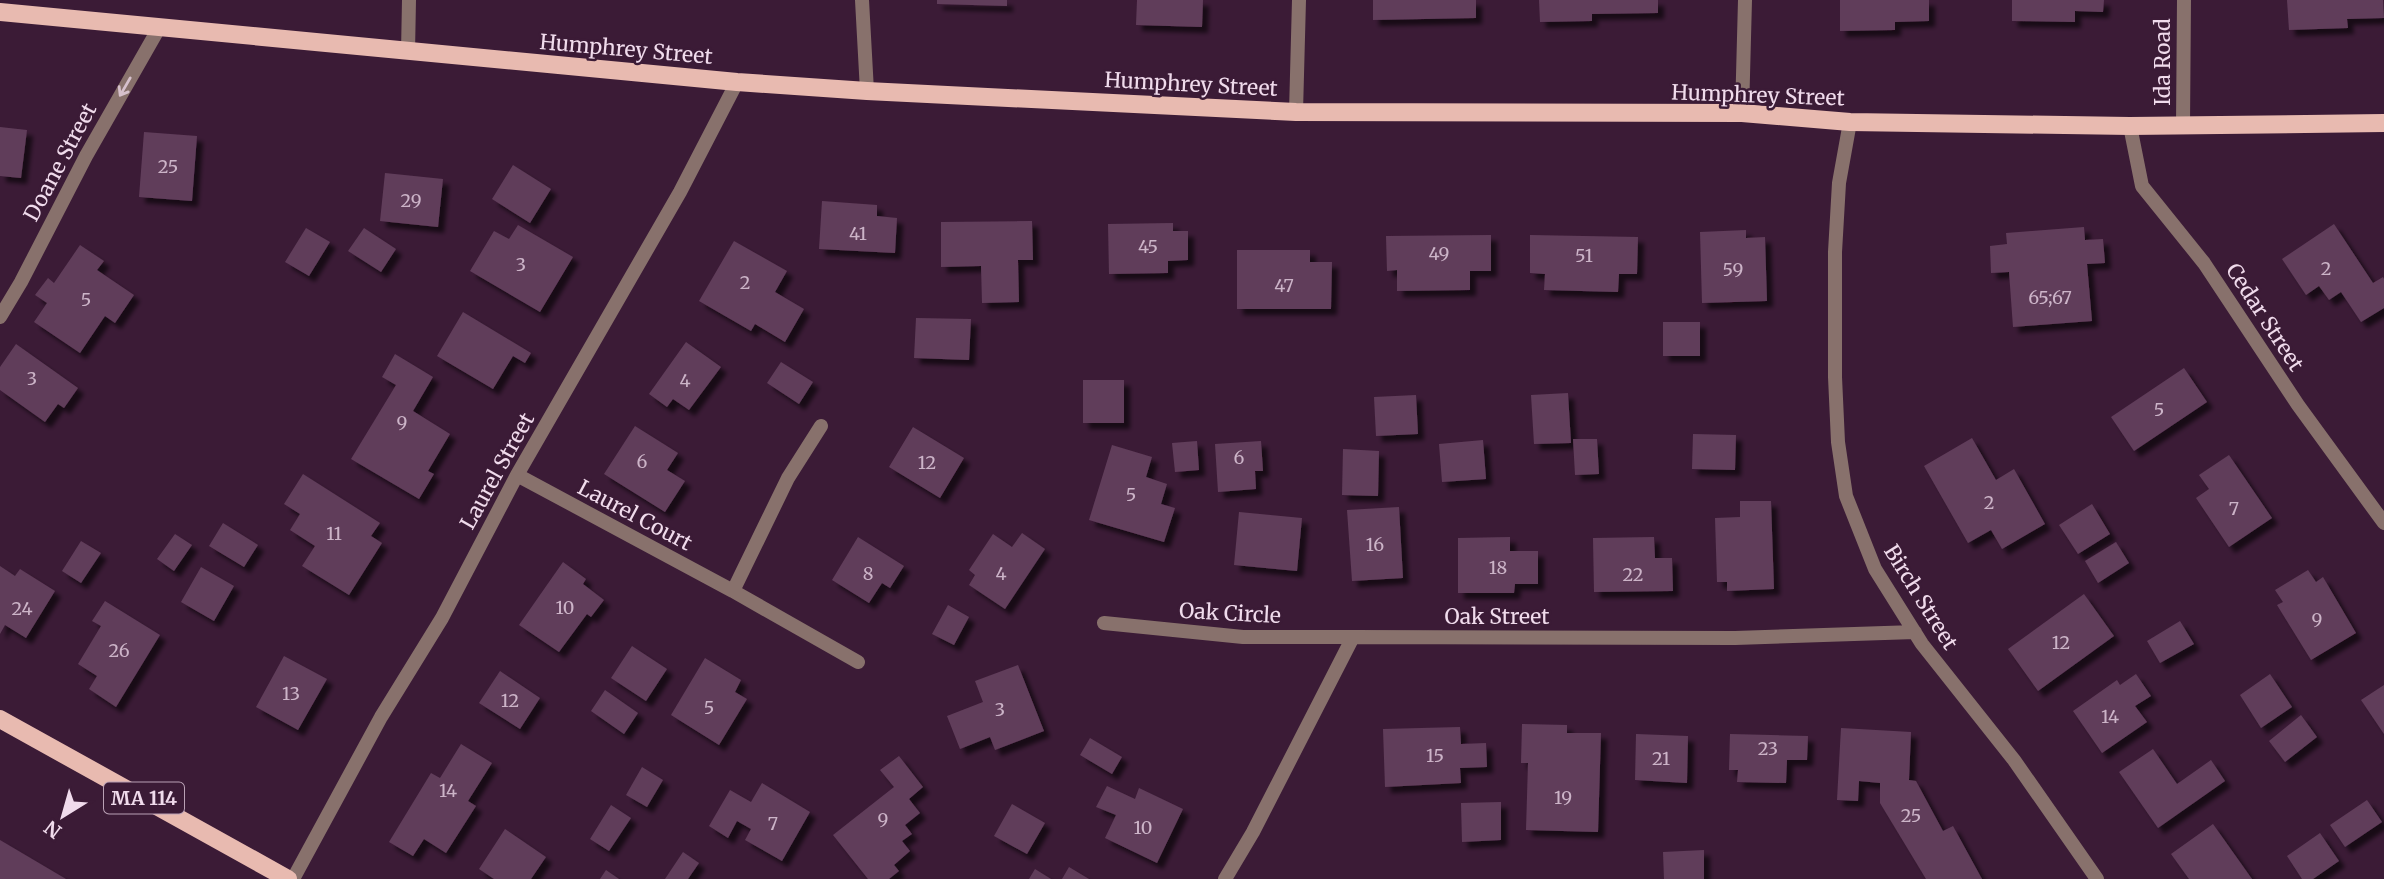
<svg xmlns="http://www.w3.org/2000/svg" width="2384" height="879" font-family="Merriweather,serif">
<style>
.building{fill:#603d5a;filter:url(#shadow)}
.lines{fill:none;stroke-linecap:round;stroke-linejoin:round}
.minor{stroke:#88716c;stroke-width:14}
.primary{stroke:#e8bab0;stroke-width:18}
.oneway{stroke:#d6c0cc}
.labels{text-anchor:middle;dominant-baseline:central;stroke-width:5;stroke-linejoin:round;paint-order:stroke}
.number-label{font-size:18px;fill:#ccb4c8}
.shield{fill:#3b1b36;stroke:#baa1b5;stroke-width:2}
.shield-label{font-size:19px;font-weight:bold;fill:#f0dbec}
.street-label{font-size:21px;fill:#f0dbec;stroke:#3b1b36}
</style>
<defs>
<filter id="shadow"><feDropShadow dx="6" dy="6" stdDeviation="2" flood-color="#0009"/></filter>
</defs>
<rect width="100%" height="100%" fill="#3b1b36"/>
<path class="building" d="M 937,0 L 1007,0 L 1007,6 L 937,4 Z
M 1137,0 L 1203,0 L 1202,27 L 1136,25 Z
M 1373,0 L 1476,0 L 1476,18 L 1373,20 Z
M 1539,0 L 1658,0 L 1658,13 L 1592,14 L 1592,21 L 1540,22 Z
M 1840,0 L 1929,0 L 1929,21 L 1895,22 L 1895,30 L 1840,31 Z
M 2012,0 L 2104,0 L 2103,12 L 2075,11 L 2075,22 L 2012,21 Z
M 2287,0 L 2383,0 L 2384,18 L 2347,19 L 2348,28 L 2289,30 Z
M 0,127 L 27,130 L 21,178 L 0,176 Z
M 144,132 L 197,136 L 192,201 L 139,197 Z
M 513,165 L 551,189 L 530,223 L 492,199 Z
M 385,173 L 443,179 L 438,227 L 380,221 Z
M 822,201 L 877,205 L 877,216 L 897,218 L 895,253 L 819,249 Z
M 1032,221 L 1033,260 L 1018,260 L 1019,302 L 982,303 L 981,266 L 941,267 L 941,222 Z
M 1173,223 L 1173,231 L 1188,231 L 1188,260 L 1168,261 L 1168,273 L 1109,274 L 1108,224 Z
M 2334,224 L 2373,283 L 2383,277 L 2384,279 L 2384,308 L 2361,322 L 2341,292 L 2329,300 L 2319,286 L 2306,295 L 2282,259 Z
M 518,225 L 573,257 L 540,312 L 470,271 L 494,231 L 509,239 Z
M 2084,227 L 2085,240 L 2103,239 L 2105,263 L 2087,264 L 2092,321 L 2013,327 L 2009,272 L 1991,273 L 1990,246 L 2007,244 L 2006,233 Z
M 306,228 L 330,242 L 309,276 L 285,262 Z
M 364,228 L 396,249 L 381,272 L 348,251 Z
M 1746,230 L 1746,238 L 1765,237 L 1767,301 L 1702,303 L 1700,232 Z
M 1491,235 L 1491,271 L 1470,271 L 1470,290 L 1397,291 L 1397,270 L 1387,271 L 1386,236 Z
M 1530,235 L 1638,237 L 1637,274 L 1619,274 L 1618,292 L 1544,290 L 1545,274 L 1530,273 Z
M 734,241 L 787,271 L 775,292 L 804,309 L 785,342 L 755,324 L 751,331 L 699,301 Z
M 80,245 L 104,261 L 97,270 L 134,295 L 115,323 L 105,316 L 80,353 L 34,322 L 47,303 L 35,295 L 48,278 L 54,283 Z
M 1237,250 L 1310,250 L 1310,262 L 1332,262 L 1331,309 L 1237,309 Z
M 463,312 L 531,353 L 525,363 L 513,356 L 493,389 L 437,356 Z
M 916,318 L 971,319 L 969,360 L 914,358 Z
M 1663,322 L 1700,322 L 1700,356 L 1663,356 Z
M 686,342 L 721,367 L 689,410 L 673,399 L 667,407 L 649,394 Z
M 16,344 L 78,388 L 64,408 L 58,404 L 45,422 L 0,390 L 0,367 Z
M 395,354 L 433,377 L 413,411 L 450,434 L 428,471 L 434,474 L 419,499 L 351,459 L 396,385 L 382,377 Z
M 781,362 L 813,382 L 799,404 L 767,383 Z
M 2184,368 L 2207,402 L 2134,451 L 2111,417 Z
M 1083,380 L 1124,380 L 1124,423 L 1083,423 Z
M 1568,393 L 1571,443 L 1534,444 L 1531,395 Z
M 1416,395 L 1418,434 L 1376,436 L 1374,397 Z
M 635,426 L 678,453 L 667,470 L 685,481 L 665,512 L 604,474 Z
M 913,427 L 964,458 L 940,498 L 889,467 Z
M 1693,434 L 1736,435 L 1735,470 L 1692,469 Z
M 1972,438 L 1996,480 L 2014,469 L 2045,524 L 2002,549 L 1991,530 L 1968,543 L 1924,466 Z
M 1573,439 L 1597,439 L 1599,474 L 1575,475 Z
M 1483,440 L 1486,479 L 1442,482 L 1439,444 Z
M 1197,441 L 1199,470 L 1175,472 L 1172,443 Z
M 1261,441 L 1263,471 L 1255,471 L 1256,489 L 1218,492 L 1215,444 Z
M 1112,445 L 1152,457 L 1146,477 L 1167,484 L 1161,504 L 1175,508 L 1164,542 L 1089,520 Z
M 1343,449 L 1379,451 L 1378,496 L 1342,495 Z
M 2229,455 L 2272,518 L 2229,547 L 2196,498 L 2209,489 L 2199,475 Z
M 303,474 L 380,523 L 371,536 L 382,543 L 349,595 L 302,566 L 315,546 L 290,530 L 300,514 L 284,504 Z
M 1740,501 L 1771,501 L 1774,589 L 1727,591 L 1727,582 L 1717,582 L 1715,518 L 1740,517 Z
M 2092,504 L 2110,534 L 2078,554 L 2059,525 Z
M 1399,507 L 1403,578 L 1352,581 L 1347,510 Z
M 1239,512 L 1302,518 L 1297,571 L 1234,565 Z
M 223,523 L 258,545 L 244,567 L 209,546 Z
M 1022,533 L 1045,549 L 1005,609 L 969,585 L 975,575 L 969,570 L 993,534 L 1012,547 Z
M 175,534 L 192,545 L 174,571 L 157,559 Z
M 858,537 L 904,566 L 890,588 L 882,583 L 869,603 L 832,580 Z
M 1510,537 L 1510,551 L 1538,551 L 1538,584 L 1515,584 L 1514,593 L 1458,593 L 1458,538 Z
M 1654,537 L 1655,558 L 1672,558 L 1673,591 L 1594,592 L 1593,538 Z
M 81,541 L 101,553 L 81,583 L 62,571 Z
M 2116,542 L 2129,563 L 2098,583 L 2085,561 Z
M 563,562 L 586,579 L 583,584 L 604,600 L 591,617 L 587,614 L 559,652 L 519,625 Z
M 0,566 L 15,576 L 20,569 L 55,591 L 26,638 L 5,625 L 0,634 Z
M 201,567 L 234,586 L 214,621 L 181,602 Z
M 2308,570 L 2316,582 L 2323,577 L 2356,633 L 2311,660 L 2277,605 L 2283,602 L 2275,590 Z
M 2084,594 L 2114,636 L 2038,691 L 2008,649 Z
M 105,601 L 160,635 L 116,707 L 89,689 L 97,676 L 78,664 L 101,626 L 92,621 Z
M 948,605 L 969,617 L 954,645 L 932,634 Z
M 2180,621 L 2194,644 L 2160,663 L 2147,641 Z
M 632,646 L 667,669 L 646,701 L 611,678 Z
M 284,656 L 327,679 L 298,730 L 256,707 Z
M 705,658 L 741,680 L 735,692 L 747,699 L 719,745 L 671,715 Z
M 1018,665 L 1044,731 L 995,750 L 990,737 L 960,749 L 947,716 L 983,702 L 975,681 Z
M 500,671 L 540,698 L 520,729 L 479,703 Z
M 2136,674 L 2151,696 L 2135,706 L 2147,722 L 2102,753 L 2073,711 L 2117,680 L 2120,685 Z
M 2270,674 L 2292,707 L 2261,728 L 2240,695 Z
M 2384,685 L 2384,734 L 2361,700 Z
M 605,690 L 638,713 L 624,734 L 591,711 Z
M 2301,715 L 2317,737 L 2285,762 L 2269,741 Z
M 1522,724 L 1567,725 L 1567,733 L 1601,733 L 1598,832 L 1526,830 L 1528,763 L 1521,763 Z
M 1460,727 L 1461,744 L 1486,743 L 1487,767 L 1460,768 L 1461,783 L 1385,787 L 1383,729 Z
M 1841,728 L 1911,732 L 1909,780 L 1916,781 L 1943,831 L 1953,826 L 1982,879 L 1926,879 L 1880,803 L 1880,783 L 1859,781 L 1858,801 L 1837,800 Z
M 1636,734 L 1688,736 L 1687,783 L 1635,780 Z
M 1730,734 L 1808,736 L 1807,760 L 1787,760 L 1786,783 L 1737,782 L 1738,770 L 1729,770 Z
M 1090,738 L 1122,757 L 1112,774 L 1080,755 Z
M 461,744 L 492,763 L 468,801 L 476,806 L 446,853 L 424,839 L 413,856 L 389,842 L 431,773 L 440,778 Z
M 2153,749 L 2177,784 L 2211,760 L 2225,781 L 2158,828 L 2119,772 Z
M 899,756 L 923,787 L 909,799 L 920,813 L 905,825 L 912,834 L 902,841 L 910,851 L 894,865 L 899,871 L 889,879 L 868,879 L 833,835 L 894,787 L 880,770 Z
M 642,767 L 663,780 L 647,807 L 626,795 Z
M 762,783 L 810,812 L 782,861 L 745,840 L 751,829 L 737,821 L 728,838 L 709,826 L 730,790 L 751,802 Z
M 1107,786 L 1135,799 L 1139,788 L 1183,809 L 1157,863 L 1105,838 L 1116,815 L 1096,807 Z
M 2367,800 L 2382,822 L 2345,847 L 2330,825 Z
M 1501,802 L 1501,840 L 1462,842 L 1461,803 Z
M 1012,804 L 1045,823 L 1027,854 L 994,836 Z
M 611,805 L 631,818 L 609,851 L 590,839 Z
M 2213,824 L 2252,879 L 2189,879 L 2171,854 Z
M 505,829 L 546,857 L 531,879 L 494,879 L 479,869 Z
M 2320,833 L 2339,861 L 2313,879 L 2302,879 L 2287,856 Z
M 0,840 L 66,879 L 0,879 Z
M 1704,850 L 1704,879 L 1664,879 L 1663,852 Z
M 683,852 L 699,863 L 688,879 L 665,879 Z
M 1069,867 L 1089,879 L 1062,879 Z
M 1035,869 L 1051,879 L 1029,879 Z
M 606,870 L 619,879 L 600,879 Z"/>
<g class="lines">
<path class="minor" d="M 862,0 L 867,91
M 408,52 L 409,0
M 1296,112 L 1299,0
M 1742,113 L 1745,0
M 1850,122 L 1839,183 L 1835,252 L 1835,377 L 1838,442 L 1846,496 L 1875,569 L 1922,644 L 2014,760 L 2097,879
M 2183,125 L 2184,0
M 2130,126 L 2142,186 L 2204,263 L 2298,405 L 2384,523
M 0,317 L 21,282 L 86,156 L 159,28
M 517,475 L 733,591 L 858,662
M 733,591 L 788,478 L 821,426
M 1104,623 L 1243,637 L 1353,637
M 293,879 L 381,717 L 442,618 L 517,475 L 680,192 L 737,82
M 1225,879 L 1253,832 L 1353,637 L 1735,638 L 1915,632"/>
<path class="primary" d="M 0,12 L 737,82 L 867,91 L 1296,112 L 1742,113 L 1850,122 L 2130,126 L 2384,123
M 0,719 L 288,879"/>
</g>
<defs><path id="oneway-shaft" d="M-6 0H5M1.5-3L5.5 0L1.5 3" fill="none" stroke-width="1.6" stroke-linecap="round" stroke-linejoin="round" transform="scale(1.75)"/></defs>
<use class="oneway" href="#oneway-shaft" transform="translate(125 87) rotate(120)"/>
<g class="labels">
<g class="number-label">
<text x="168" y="166">25</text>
<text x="411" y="200">29</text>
<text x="858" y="233">41</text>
<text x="1148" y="246">45</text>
<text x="1439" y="253">49</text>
<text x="1584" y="255">51</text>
<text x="521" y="264">3</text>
<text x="2326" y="268">2</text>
<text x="1733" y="269">59</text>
<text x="745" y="282">2</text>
<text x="1284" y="285">47</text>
<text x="2050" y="297">65;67</text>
<text x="86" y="299">5</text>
<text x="32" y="378">3</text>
<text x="685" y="380">4</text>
<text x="2159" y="409">5</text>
<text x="402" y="422">9</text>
<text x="1239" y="457">6</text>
<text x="642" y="461">6</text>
<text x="927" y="462">12</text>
<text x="1131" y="494">5</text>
<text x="1989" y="502">2</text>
<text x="2234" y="508">7</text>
<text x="334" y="533">11</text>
<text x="1375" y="544">16</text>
<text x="1498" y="567">18</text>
<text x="868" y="573">8</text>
<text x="1001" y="573">4</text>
<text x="1633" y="574">22</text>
<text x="565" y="607">10</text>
<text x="22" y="608">24</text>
<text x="2317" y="619">9</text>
<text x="2061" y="642">12</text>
<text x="119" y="650">26</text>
<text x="291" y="693">13</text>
<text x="510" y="700">12</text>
<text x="709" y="707">5</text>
<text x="1000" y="709">3</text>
<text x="2110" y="716">14</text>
<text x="1768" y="748">23</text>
<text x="1435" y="755">15</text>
<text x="1661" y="758">21</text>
<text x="448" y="790">14</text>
<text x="1563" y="797">19</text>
<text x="1911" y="815">25</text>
<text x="883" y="819">9</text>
<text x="773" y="823">7</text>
<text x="1143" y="827">10</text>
</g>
<rect class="shield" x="104" y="782.5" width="80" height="31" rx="5"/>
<g class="shield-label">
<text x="144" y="798">MA 114</text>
</g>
<g class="street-label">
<text transform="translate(626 49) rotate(5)">Humphrey Street</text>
<text transform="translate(2162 62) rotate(-90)">Ida Road</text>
<text transform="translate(1191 84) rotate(3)">Humphrey Street</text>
<text transform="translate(1758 95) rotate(2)">Humphrey Street</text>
<text transform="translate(60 162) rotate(-62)">Doane Street</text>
<text transform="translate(2265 317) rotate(57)">Cedar Street</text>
<text transform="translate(497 471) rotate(-61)">Laurel Street</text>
<text transform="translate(635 515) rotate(28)">Laurel Court</text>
<text transform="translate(1921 597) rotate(58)">Birch Street</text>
<text transform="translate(1230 613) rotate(3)">Oak Circle</text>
<text x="1497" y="616">Oak Street</text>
</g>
</g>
<g transform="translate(63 816) rotate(217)" stroke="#3b1b36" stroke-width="5" paint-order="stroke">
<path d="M0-5L12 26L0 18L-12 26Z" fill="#f0dbec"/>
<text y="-10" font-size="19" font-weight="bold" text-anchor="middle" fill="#f0dbec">N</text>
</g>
</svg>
